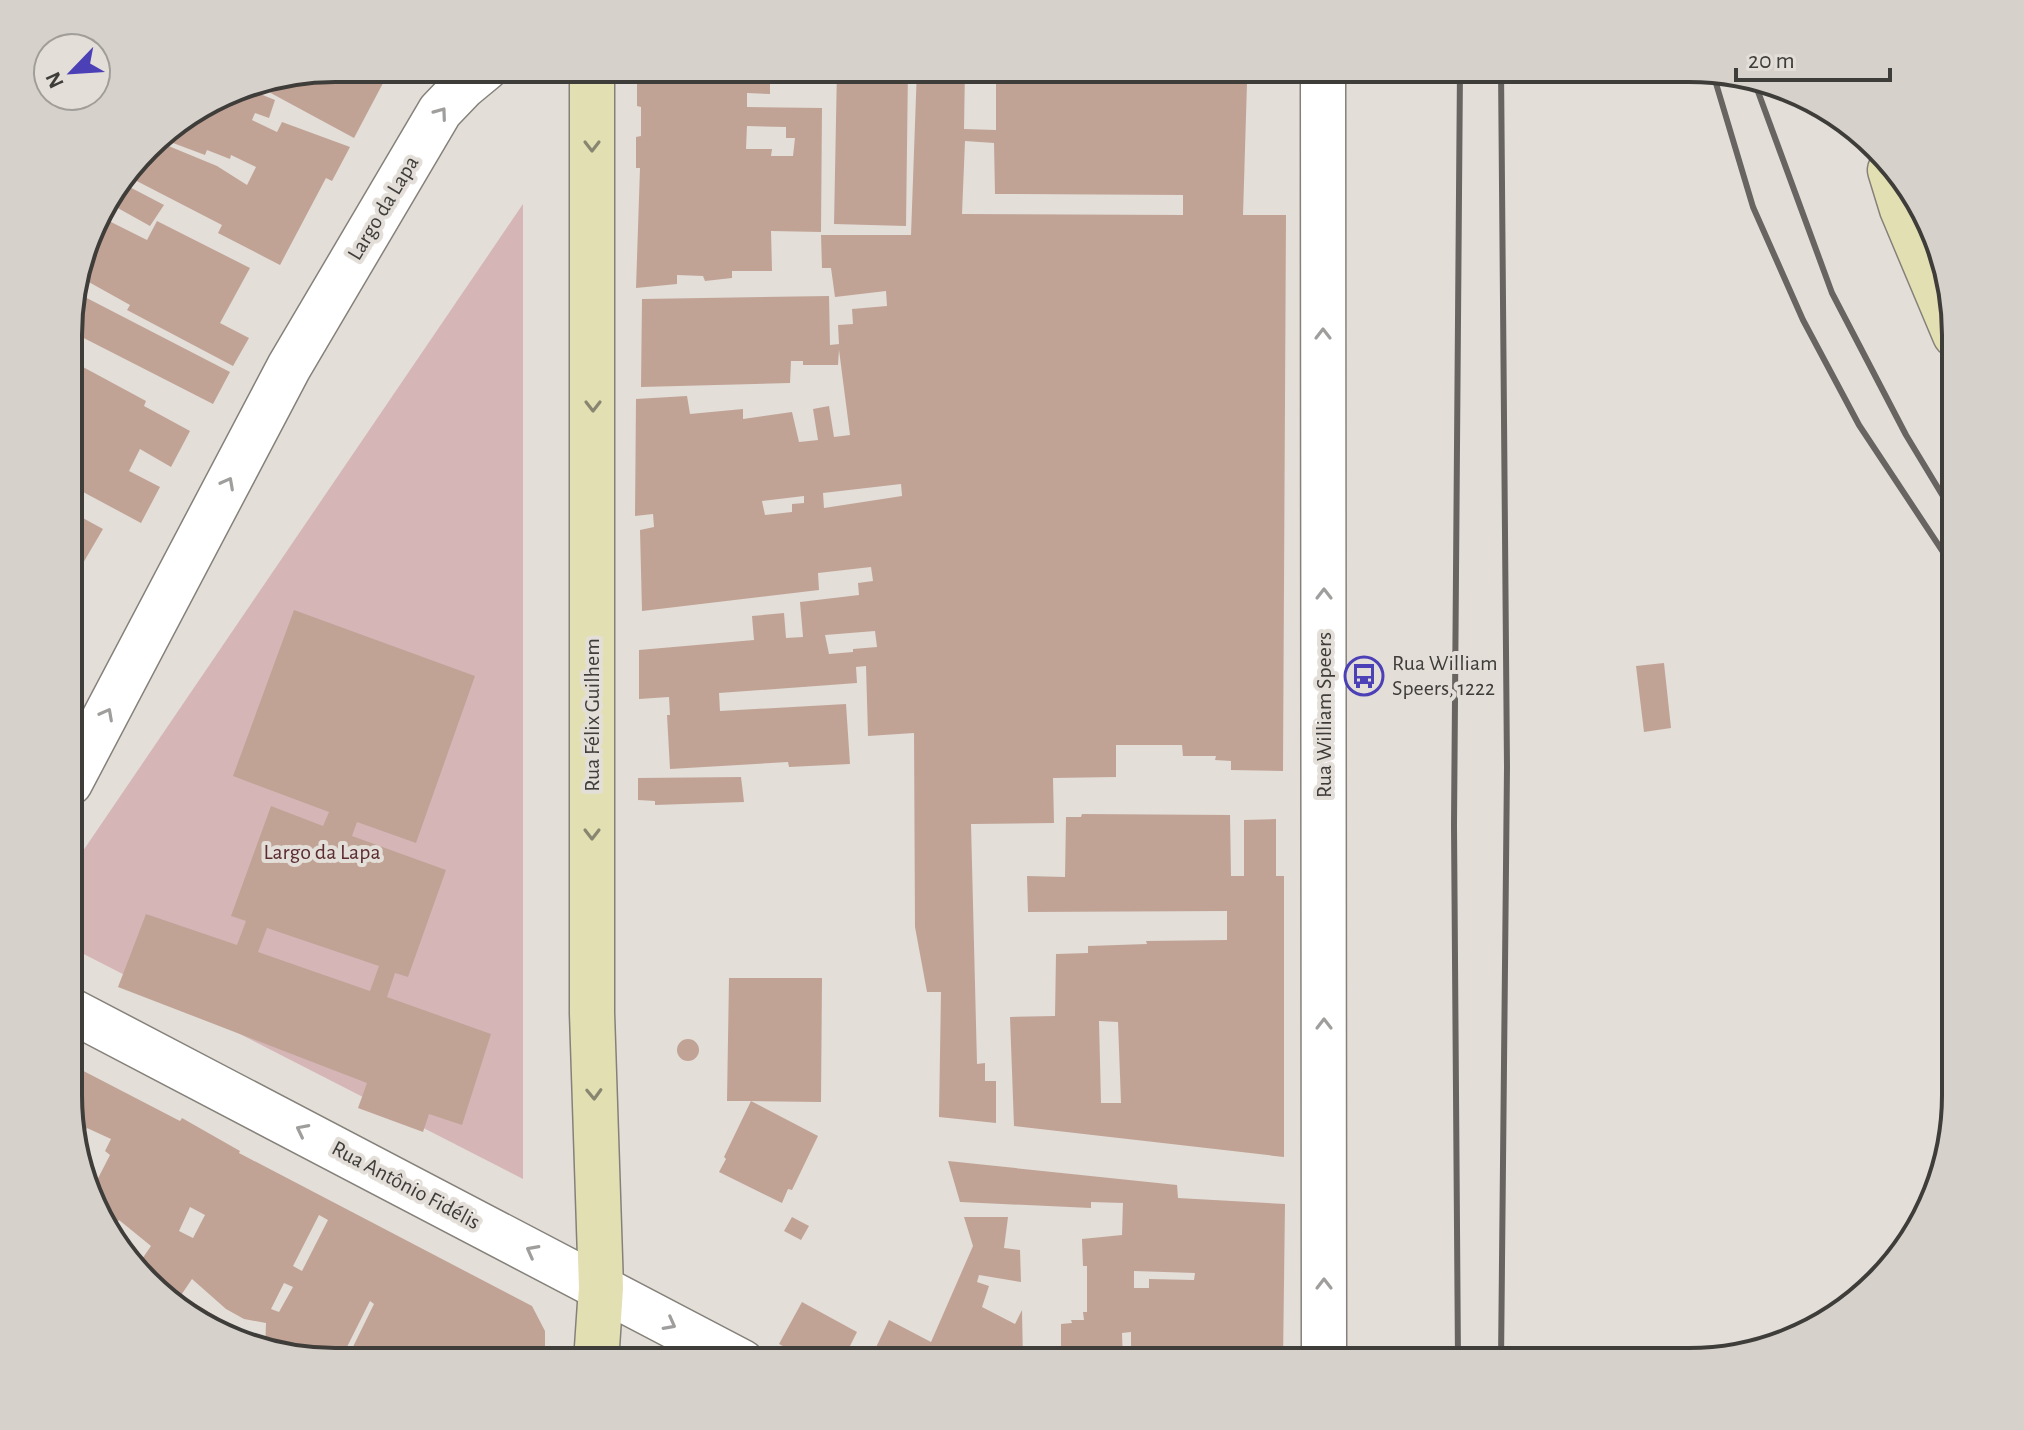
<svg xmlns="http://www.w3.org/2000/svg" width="2024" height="1430" font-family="'Alegreya Sans',sans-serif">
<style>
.green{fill:#d6b5b7}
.building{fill:#c1a396;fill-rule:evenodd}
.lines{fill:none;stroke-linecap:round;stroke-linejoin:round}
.street-casing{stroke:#85817a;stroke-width:47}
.secondary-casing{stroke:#85817a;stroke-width:47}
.street{stroke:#fff;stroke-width:44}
.secondary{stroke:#e2e0b2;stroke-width:44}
.rail{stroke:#676461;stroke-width:6}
.oneway{stroke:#9f9e9c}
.oneway2{stroke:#888670}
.labels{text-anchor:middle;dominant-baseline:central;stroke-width:8;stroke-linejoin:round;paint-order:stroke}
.street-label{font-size:22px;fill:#3f3d3a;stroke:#e3ded8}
.poi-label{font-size:22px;fill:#3f3d3a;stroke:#e3ded8;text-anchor:start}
.park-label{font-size:22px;fill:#5c2c31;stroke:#e3ded8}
.rim{fill:none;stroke:#3f3d3a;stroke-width:4}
</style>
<rect width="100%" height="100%" fill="#e3ded8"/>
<path class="green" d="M 523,204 L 523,1179 L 70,947 L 70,870 Z"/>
<path class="building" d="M 335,68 L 391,68 L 354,138 L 254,84 Z
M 667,68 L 747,68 L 747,77 L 770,76 L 770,94 L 747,93 L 747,107 L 822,108 L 821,232 L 771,231 L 772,271 L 732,271 L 732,278 L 705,281 L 703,276 L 677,275 L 677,284 L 636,288 L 640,168 L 636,168 L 636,137 L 641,136 L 641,107 L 637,106 L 637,76 L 667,76 ZM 747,126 L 786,127 L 786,138 L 795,138 L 793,156 L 771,156 L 772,149 L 746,149 Z
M 795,68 L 822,68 L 821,77 L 795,77 Z
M 837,68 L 908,68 L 906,226 L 834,224 Z
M 917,68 L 965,68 L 964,129 L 996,130 L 996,77 L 1211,76 L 1210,83 L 1247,83 L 1243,215 L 1286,215 L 1283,771 L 1231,770 L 1231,761 L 1215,760 L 1216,756 L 1183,756 L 1182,745 L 1116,745 L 1116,777 L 1053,778 L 1054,823 L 971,824 L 977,1064 L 985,1063 L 985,1081 L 996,1081 L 996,1123 L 939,1117 L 941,992 L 927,992 L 915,927 L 914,733 L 868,736 L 866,666 L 856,667 L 857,683 L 719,693 L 720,711 L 846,704 L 850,764 L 789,767 L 788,762 L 670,769 L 667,715 L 670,715 L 669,697 L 639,699 L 639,650 L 754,640 L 752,616 L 784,613 L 786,638 L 803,637 L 800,602 L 859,595 L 858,583 L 873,581 L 871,567 L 818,573 L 819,590 L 642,611 L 640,530 L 654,527 L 653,514 L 635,516 L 636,399 L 687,396 L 690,414 L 743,409 L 743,419 L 792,412 L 799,442 L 818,440 L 813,409 L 829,406 L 834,437 L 850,435 L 839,350 L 838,365 L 803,365 L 803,361 L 791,361 L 790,383 L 641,387 L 642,299 L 829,296 L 830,345 L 839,344 L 838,325 L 853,324 L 852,309 L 887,306 L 886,291 L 835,297 L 831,268 L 822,268 L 821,235 L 911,235 ZM 965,141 L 994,143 L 995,194 L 1183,195 L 1183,215 L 962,214 ZM 901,484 L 902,496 L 824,508 L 823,493 ZM 804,496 L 804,503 L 792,504 L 792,512 L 765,515 L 762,501 ZM 875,631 L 877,647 L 853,649 L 853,652 L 829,654 L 825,635 Z
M 1595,69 L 1624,69 L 1624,77 L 1595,78 Z
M 246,86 L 245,88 L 275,100 L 269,118 L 255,113 L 252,120 L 277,132 L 282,122 L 350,147 L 332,181 L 326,178 L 280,265 L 218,233 L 222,225 L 127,176 L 154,140 L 217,166 L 247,185 L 256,167 L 231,155 L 230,159 L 207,150 L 205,155 L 157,137 L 233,88 Z
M 122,183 L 164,205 L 150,226 L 107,202 Z
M 97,215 L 147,240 L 157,221 L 250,268 L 220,323 L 249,338 L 233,366 L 127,310 L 130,305 L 78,276 Z
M 73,293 L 78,296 L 79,294 L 230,372 L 213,404 L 70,331 Z
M 70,360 L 146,401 L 144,406 L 190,431 L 171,467 L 140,449 L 129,471 L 160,487 L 141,523 L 70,485 Z
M 70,511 L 103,529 L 79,570 L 83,573 L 70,596 Z
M 294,610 L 475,676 L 416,843 L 357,822 L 352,836 L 446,870 L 408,977 L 395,973 L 387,997 L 491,1034 L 462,1125 L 429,1114 L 423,1132 L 358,1108 L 367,1083 L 118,987 L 146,914 L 237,945 L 246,921 L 231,916 L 271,806 L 323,826 L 329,812 L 233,776 ZM 267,928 L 379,966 L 370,991 L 258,952 Z
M 1664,663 L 1671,728 L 1644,732 L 1636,666 Z
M 741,777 L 744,802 L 655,805 L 655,801 L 638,800 L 638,778 Z
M 1082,814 L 1230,815 L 1231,876 L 1244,876 L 1244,820 L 1276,819 L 1276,876 L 1284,876 L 1284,1157 L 1014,1126 L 1010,1017 L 1055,1016 L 1056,954 L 1088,953 L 1088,946 L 1147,944 L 1146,941 L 1227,940 L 1227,911 L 1028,912 L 1027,876 L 1065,877 L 1066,817 L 1081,817 ZM 1099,1021 L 1118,1022 L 1121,1103 L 1101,1103 Z
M 729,978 L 822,978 L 821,1102 L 751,1101 L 818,1136 L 792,1190 L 788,1189 L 782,1203 L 719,1172 L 726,1159 L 724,1157 L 751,1101 L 727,1101 Z
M677 1050a11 11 0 1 1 22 0a11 11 0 1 1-22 0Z
M 70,1064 L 180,1121 L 182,1118 L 240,1151 L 239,1153 L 532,1306 L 545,1331 L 545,1362 L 346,1361 L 374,1304 L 370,1301 L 340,1361 L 318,1361 L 265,1351 L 266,1323 L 244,1319 L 226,1309 L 192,1279 L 173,1307 L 117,1244 L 142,1259 L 151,1246 L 119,1220 L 109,1235 L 104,1229 L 91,1192 L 110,1155 L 105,1151 L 111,1139 L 87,1128 L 76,1147 L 70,1129 ZM 190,1207 L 205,1215 L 193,1238 L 179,1231 ZM 319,1215 L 328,1220 L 302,1271 L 293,1266 ZM 284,1283 L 293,1287 L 279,1312 L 271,1309 Z
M 948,1161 L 1177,1185 L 1178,1198 L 1285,1204 L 1283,1362 L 1131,1362 L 1131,1332 L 1122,1333 L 1123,1362 L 1055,1362 L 1054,1351 L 1061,1351 L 1061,1324 L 1072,1323 L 1071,1320 L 1084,1320 L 1083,1312 L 1087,1312 L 1087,1266 L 1083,1266 L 1082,1239 L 1122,1235 L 1123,1203 L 1091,1202 L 1091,1208 L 960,1202 ZM 1134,1271 L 1195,1273 L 1194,1280 L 1149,1279 L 1149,1288 L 1134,1288 Z
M 792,1217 L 809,1226 L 801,1240 L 784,1231 Z
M 964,1217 L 1008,1217 L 1004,1248 L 1020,1250 L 1021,1282 L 979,1275 L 977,1282 L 989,1286 L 982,1307 L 1015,1324 L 1022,1310 L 1023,1362 L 927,1362 L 923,1359 L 922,1362 L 869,1362 L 889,1320 L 931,1342 L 973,1246 Z
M 802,1302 L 857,1332 L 842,1362 L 813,1362 L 779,1344 Z
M 196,1304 L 243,1333 L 248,1347 L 189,1315 Z"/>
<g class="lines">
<defs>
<path id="street" d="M 1323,68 L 1324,1362
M 70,783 L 289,367 L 440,111 L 463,87 L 486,68
M 70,1010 L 742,1362"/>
<path id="secondary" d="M 592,68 L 592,1013 L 601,1288 L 596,1362
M 1890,170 L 1902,209 L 1955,335"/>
</defs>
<use href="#street" class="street-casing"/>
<use href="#secondary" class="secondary-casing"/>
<use href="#street" class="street"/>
<use href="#secondary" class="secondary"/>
<path class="rail" d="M 1501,68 L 1507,767 L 1501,1362
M 1712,70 L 1753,207 L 1803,320 L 1859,425 L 1955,570
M 1753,78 L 1832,293 L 1906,435 L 1955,516
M 1458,1362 L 1454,825 L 1460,68"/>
</g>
<defs><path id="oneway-chevron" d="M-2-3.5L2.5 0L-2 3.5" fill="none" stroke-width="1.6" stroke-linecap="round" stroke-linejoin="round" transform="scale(2)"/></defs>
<g class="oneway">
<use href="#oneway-chevron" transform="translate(441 113) rotate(-54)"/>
<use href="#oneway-chevron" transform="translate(1323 334) rotate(-90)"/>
<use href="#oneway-chevron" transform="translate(228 483) rotate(-62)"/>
<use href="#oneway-chevron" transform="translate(1324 594) rotate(-90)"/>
<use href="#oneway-chevron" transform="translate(107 714) rotate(-62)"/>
<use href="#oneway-chevron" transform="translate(1324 1024) rotate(-90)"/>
<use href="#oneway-chevron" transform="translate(302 1130) rotate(-153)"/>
<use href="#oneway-chevron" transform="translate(532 1251) rotate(-152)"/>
<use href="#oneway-chevron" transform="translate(1324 1284) rotate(-90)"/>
<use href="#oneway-chevron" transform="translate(670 1324) rotate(28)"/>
</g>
<g class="oneway2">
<use href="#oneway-chevron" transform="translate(592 146) rotate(90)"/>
<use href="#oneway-chevron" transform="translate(593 406) rotate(90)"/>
<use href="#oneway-chevron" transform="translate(592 834) rotate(90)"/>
<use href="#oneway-chevron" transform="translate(594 1094) rotate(88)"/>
</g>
<defs>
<symbol id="bus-ring" viewBox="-11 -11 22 22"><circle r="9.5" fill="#e3ded8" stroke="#4c40b7" stroke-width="1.5"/><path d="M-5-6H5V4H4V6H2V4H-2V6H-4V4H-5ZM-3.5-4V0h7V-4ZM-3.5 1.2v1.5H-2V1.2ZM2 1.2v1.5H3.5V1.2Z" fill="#4c40b7"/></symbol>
</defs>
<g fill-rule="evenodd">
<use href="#bus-ring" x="1342" y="654" width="44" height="44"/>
</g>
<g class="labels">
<g class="street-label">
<text transform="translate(383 208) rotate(-59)">Largo da Lapa</text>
<text transform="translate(592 715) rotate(-90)">Rua Félix Guilhem</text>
<text transform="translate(1324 715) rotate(-90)">Rua William Speers</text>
<text transform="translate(406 1185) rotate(28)">Rua Antônio Fidélis</text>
</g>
<g class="poi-label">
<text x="1392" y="663">Rua William<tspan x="1392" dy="25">Speers, 1222</tspan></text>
</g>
<g class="park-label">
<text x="322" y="852">Largo da Lapa</text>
</g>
</g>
<path d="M0 0H2024V1430H0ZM335 82H1689A253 253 0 0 1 1942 335V1095A253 253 0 0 1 1689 1348H335A253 253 0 0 1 82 1095V335A253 253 0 0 1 335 82Z" fill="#d6d1cb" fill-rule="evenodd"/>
<path class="rim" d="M335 82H1689A253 253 0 0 1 1942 335V1095A253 253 0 0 1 1689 1348H335A253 253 0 0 1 82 1095V335A253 253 0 0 1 335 82Z"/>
<g transform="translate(72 72) rotate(245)"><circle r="38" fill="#e3ded8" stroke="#a19e99" stroke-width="2"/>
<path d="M0-6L14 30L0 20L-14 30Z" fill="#4c40b7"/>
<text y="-12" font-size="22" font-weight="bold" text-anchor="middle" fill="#3f3d3a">N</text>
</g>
<path d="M1736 68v12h154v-12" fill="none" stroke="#3f3d3a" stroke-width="4"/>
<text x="1748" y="68" font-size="24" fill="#3f3d3a" stroke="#e3ded8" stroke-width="6" paint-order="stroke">20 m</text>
</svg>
